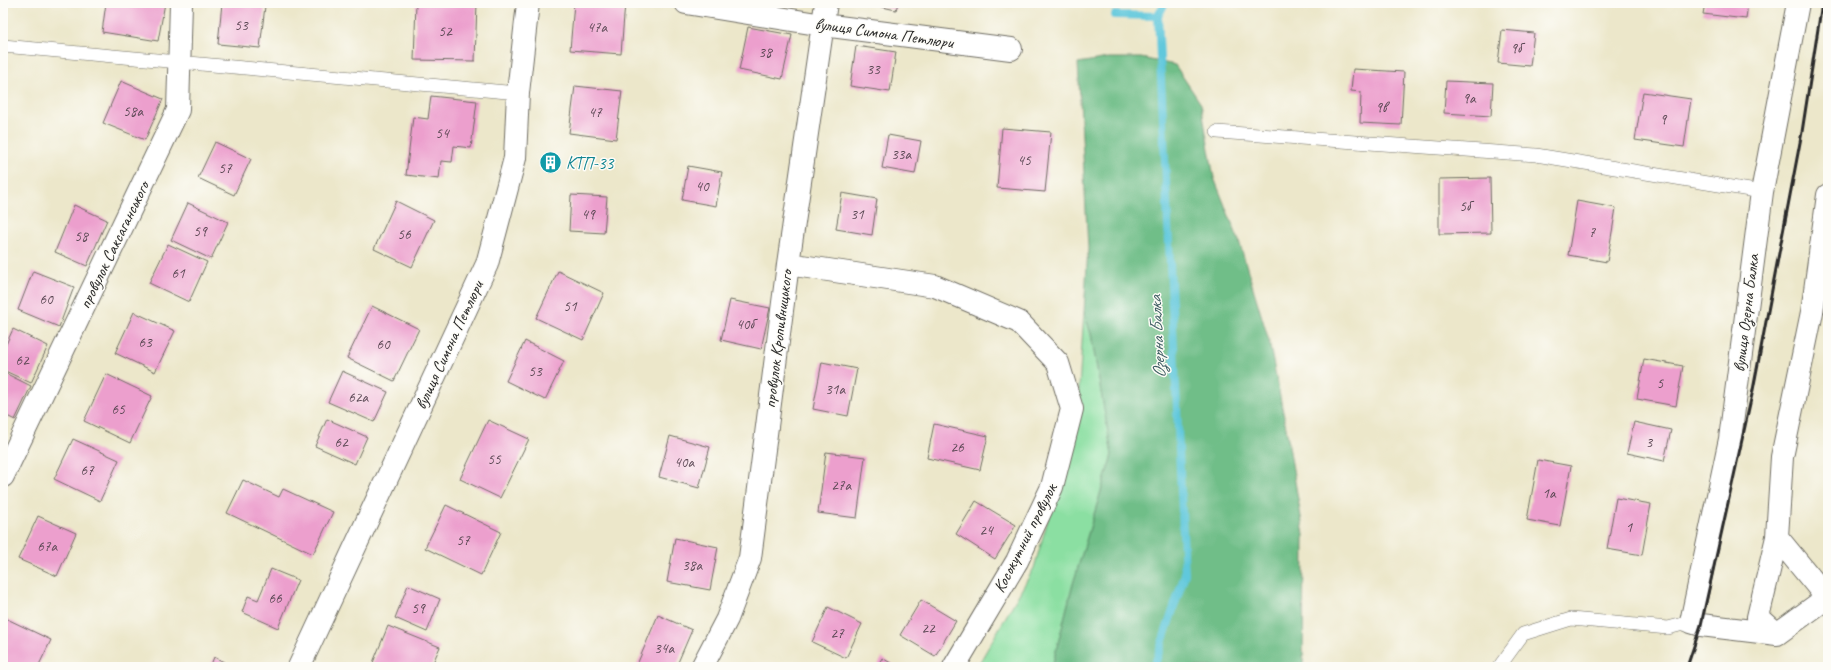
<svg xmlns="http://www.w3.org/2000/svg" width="1831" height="670" font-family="Caveat,sans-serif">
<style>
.green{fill:#8bdfa2;stroke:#5b8566}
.forest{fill:#70be88;stroke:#4e745a}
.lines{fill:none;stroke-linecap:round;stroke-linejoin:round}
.stream{stroke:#60c8dc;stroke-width:8}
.building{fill:#ec9fcd}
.lane-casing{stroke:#6f6d63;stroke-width:14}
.street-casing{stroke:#6f6d63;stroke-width:24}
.lane{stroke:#fff;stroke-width:13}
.street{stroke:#fff;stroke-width:22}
.rail{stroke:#2b2b2b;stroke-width:3}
.labels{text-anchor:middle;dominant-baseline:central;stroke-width:3;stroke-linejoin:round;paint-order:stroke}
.number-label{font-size:15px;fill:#5b4854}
.street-label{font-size:17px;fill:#2b2b2b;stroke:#fdfcf7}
.culture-label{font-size:17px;fill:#0d838f;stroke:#fdfcf7;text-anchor:start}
.water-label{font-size:18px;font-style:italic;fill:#3b5a60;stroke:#fdfcf7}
</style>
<rect width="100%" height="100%" fill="#fdfcf7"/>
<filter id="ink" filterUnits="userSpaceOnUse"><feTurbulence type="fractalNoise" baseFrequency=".025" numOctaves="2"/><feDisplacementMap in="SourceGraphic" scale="8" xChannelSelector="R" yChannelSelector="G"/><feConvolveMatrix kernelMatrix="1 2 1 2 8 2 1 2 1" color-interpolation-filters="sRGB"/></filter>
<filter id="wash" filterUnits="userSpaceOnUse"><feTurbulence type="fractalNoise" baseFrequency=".012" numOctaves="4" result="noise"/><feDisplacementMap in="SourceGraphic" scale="16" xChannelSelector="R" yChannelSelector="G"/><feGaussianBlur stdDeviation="0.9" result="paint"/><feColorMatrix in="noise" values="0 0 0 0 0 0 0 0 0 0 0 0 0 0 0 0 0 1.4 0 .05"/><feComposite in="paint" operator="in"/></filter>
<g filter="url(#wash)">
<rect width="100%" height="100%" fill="#ece7ca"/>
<path class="green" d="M 1084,312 L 1091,334 L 1112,455 L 1073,584 L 1052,667 L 977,667 L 1034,568 L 1077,419 Z"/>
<path class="forest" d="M 1108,58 L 1141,58 L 1175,65 L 1201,104 L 1214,178 L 1239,241 L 1269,341 L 1285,422 L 1304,535 L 1303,667 L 1052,667 L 1073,584 L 1112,455 L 1091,334 L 1084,312 L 1088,248 L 1078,63 Z"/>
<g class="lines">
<path class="stream" d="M 1115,15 L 1158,16
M 1154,667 L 1185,574 L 1158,16 L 1165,3"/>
</g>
<g id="blocks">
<path class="building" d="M 106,3 L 165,3 L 158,41 L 102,32 Z
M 222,3 L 265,6 L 260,48 L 218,44 Z
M 416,3 L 477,3 L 475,61 L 414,60 Z
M 574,3 L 625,3 L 621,54 L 570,50 Z
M 864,3 L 898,3 L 896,10 Z
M 1705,3 L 1748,3 L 1746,19 L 1703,14 Z
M 748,27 L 792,35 L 782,79 L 739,70 Z
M 1502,30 L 1534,33 L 1530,66 L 1498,63 Z
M 856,46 L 896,52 L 890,92 L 850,86 Z
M 1353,69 L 1404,72 L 1401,125 L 1360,123 L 1361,92 L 1351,91 Z
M 121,81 L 163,99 L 145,140 L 103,123 Z
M 1446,81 L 1493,83 L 1491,116 L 1444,113 Z
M 575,86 L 622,91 L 616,139 L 569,133 Z
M 1643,92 L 1691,99 L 1684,147 L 1635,140 Z
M 431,96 L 477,101 L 471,148 L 454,146 L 452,162 L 441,161 L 439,179 L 406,175 L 413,117 L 428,119 Z
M 1002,128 L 1051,132 L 1045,192 L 997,188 Z
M 888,135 L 921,141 L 915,174 L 882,168 Z
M 215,142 L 251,159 L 234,195 L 198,178 Z
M 545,157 L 557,159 L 556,169 L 544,168 Z
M 688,166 L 722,172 L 716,206 L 682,200 Z
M 1490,178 L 1491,233 L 1439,234 L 1439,179 Z
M 842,193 L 877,199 L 872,235 L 836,229 Z
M 571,195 L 607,197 L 604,233 L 569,231 Z
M 396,201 L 434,220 L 412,267 L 374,249 Z
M 1577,201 L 1616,208 L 1607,262 L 1568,255 Z
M 188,203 L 228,222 L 211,259 L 171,240 Z
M 74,205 L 107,220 L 87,266 L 55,252 Z
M 168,244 L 207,262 L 189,302 L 149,283 Z
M 33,271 L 74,287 L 59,327 L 18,310 Z
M 558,271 L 604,293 L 583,340 L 536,318 Z
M 730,300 L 770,308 L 761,349 L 721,340 Z
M 372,306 L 419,329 L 394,381 L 347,358 Z
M 134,312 L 175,331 L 155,372 L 115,353 Z
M 13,329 L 48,346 L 31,383 L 3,370 L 3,351 Z
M 525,341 L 564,361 L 545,400 L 506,381 Z
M 1644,359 L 1683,366 L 1676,406 L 1637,399 Z
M 822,362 L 857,369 L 848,416 L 813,409 Z
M 342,371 L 388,392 L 374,422 L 328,402 Z
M 3,372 L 31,386 L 15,420 L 3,414 Z
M 106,374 L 152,396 L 130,443 L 84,421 Z
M 327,419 L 367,437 L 355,464 L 315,446 Z
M 488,420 L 529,439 L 500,498 L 460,479 Z
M 1634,422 L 1671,430 L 1664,461 L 1627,453 Z
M 934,424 L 988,436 L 980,470 L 927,458 Z
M 670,436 L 710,447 L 699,488 L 659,477 Z
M 73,439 L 119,460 L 100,501 L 54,479 Z
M 826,452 L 865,457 L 857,518 L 818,513 Z
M 1538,460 L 1571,466 L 1560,526 L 1527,520 Z
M 243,480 L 279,497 L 283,489 L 333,512 L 313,554 L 227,513 Z
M 1616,498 L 1651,504 L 1642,555 L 1607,549 Z
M 976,501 L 1016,525 L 995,559 L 956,534 Z
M 446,505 L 501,532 L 481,575 L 425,548 Z
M 38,516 L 76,533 L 57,576 L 18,559 Z
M 675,538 L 718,547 L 710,590 L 667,582 Z
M 271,569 L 298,580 L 278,628 L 242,612 L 248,596 L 258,600 Z
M 408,585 L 440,599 L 427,632 L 395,618 Z
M 921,600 L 956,621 L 935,656 L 900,635 Z
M 828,607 L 862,624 L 846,658 L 812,642 Z
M 658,615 L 692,630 L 676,667 L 636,667 Z
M 3,617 L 51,640 L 38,667 L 3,666 Z
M 388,626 L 440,647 L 431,667 L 378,667 L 372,665 Z
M 214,657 L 234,667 L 210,667 Z
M 882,658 L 898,667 L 877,667 Z"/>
</g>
</g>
<g filter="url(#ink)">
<use href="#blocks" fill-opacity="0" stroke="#6f6d63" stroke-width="1"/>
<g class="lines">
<defs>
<path id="lane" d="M 3,46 L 518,93
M 1217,132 L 1536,155 L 1762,192
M 1499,667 L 1523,634 L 1571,619 L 1668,628 L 1691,622"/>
<path id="street" d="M 686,3 L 823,25 L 1011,49
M 788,264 L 935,286 L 1019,322 L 1058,363 L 1072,409 L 1052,487 L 1017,561 L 954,667
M 3,476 L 178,110 L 181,3
M 1777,537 L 1827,598
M 1777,634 L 1701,625 L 1691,622 L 1730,439 L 1762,192 L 1798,3
M 1777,634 L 1758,617 L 1777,537 L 1782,457 L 1812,312 L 1828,195
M 1777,634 L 1828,597
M 299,667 L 487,264 L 515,158 L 518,93 L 528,3
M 702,667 L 727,619 L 750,558 L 788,264 L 826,3"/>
</defs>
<use href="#lane" class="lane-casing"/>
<use href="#street" class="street-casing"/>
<use href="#lane" class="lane"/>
<use href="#street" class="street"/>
<path class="rail" d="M 1687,667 L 1701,625 L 1753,390 L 1802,132 L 1822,3"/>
</g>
</g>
<defs>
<symbol id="building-disc" viewBox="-11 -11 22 22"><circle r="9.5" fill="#0f9aa8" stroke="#fdfcf7"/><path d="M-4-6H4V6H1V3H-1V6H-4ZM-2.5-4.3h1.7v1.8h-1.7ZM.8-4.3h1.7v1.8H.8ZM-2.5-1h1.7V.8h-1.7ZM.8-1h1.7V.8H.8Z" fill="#fff"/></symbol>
</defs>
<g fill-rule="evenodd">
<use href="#building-disc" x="538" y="150" width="25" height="25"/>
</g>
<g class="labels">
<g class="number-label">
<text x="241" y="25">53</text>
<text x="597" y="27">47а</text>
<text x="445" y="31">52</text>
<text x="1516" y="48">9б</text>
<text x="765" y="52">38</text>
<text x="873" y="69">33</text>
<text x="1469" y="98">9а</text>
<text x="1381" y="107">9в</text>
<text x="133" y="111">58а</text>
<text x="595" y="112">47</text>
<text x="1663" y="119">9</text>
<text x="442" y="133">54</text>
<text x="901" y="154">33а</text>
<text x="1024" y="160">45</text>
<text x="225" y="168">57</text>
<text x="702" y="186">40</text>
<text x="1465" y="206">5б</text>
<text x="588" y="214">49</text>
<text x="857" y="214">31</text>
<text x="200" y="231">59</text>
<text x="1592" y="232">7</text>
<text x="404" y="234">56</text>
<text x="81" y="236">58</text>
<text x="178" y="273">61</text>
<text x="46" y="299">60</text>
<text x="570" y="306">51</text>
<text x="745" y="324">40б</text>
<text x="145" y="342">63</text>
<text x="383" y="344">60</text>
<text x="22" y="360">62</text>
<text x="535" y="371">53</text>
<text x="1660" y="383">5</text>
<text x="835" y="389">31а</text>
<text x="358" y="397">62а</text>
<text x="118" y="409">65</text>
<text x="341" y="442">62</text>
<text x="1649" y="442">3</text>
<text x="957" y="447">26</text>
<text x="494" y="459">55</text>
<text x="684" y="462">40а</text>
<text x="87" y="470">67</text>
<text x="841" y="485">27а</text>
<text x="1549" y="493">1а</text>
<text x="1629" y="527">1</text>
<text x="986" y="530">24</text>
<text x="463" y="540">57</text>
<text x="47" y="546">67а</text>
<text x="692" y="565">38а</text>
<text x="275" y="598">66</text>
<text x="418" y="608">59</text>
<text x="928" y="628">22</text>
<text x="837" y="633">27</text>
<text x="664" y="648">34а</text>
</g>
<g class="street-label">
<text transform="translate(884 33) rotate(8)">вулиця Симона Петлюри</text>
<text transform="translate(114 245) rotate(-64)">провулок Саксаганського</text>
<text transform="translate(1746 313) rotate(-83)">вулиця Озерна Балка</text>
<text transform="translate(778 339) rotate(-83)">провулок Кропивницького</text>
<text transform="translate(449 345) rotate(-65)">вулиця Симона Петлюри</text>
<text transform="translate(1025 538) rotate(-63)">Косокутний провулок</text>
</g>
<g class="culture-label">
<text x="566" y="163">КТП-33</text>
</g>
<g class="water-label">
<text transform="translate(1157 337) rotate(-93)">Озерна Балка</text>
</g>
</g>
<rect width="1831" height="670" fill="none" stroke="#fdfcf7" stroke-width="16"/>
</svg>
